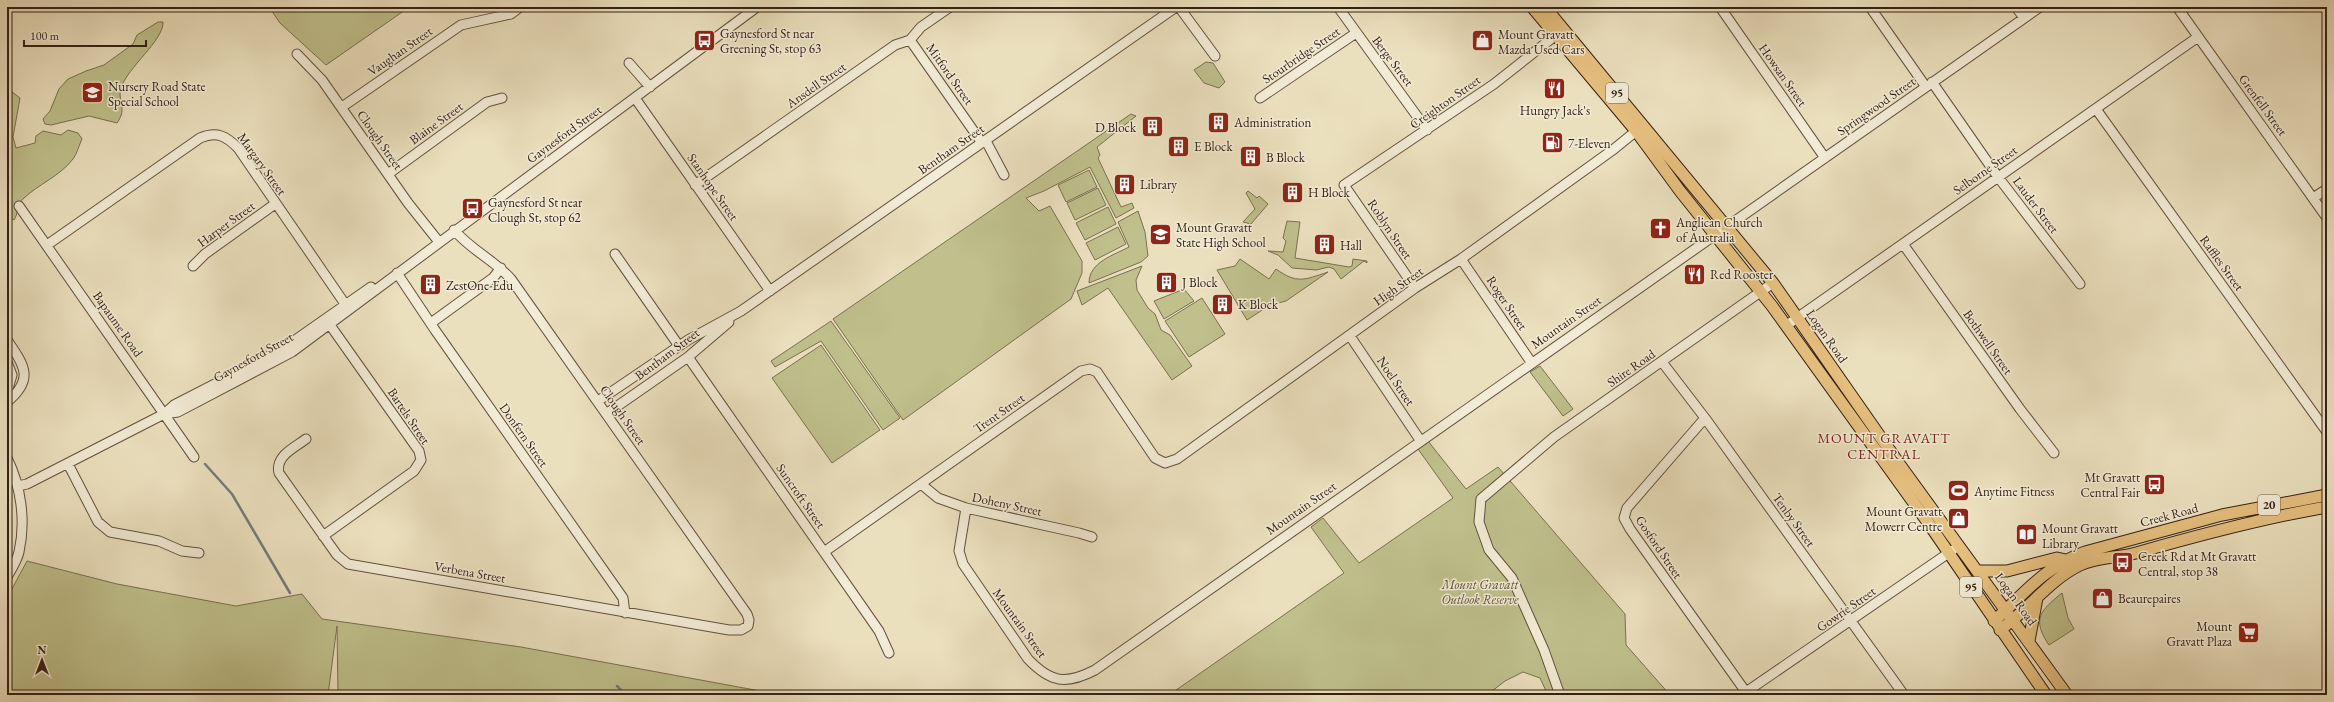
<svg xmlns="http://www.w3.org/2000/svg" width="2334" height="702" font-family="'EB Garamond',serif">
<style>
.green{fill:#bfc08c;stroke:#7a7050}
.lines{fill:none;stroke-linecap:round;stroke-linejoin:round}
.stream{stroke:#747c7a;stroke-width:2.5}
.minor-casing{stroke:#62503f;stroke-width:11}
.major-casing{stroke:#342015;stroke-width:13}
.minor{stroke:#f2ebd5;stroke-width:9}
.major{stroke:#e6c07f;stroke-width:11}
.labels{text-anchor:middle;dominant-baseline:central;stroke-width:3;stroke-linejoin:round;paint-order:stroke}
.shield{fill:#f2ebd5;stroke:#6d5d4f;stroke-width:1}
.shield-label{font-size:12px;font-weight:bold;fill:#342015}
.poi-label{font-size:13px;fill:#342015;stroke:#f2ebd5;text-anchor:start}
.street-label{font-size:13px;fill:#342015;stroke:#f2ebd5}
.park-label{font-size:13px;font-style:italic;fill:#5e5039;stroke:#f2ebd5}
.neighbourhood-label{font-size:14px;letter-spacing:1px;fill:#7a1f14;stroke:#f2ebd5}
</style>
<rect width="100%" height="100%" fill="#ebe0be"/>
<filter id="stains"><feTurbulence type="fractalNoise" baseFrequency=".005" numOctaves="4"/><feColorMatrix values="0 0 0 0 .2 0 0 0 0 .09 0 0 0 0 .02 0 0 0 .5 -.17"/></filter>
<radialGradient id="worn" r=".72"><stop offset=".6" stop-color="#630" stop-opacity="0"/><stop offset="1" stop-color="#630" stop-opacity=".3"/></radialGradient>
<path class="green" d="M 269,7 L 407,7 L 408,8 L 326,65 L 280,23 Z
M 158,22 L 163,22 C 164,40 127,68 121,88 C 117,102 128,107 117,123 L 89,116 L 51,125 L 45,124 L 43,119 L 50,111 L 59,89 L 68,79 L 86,71 L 104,65 L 133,44 L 137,35 Z
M 1206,62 L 1213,63 L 1225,82 L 1219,88 L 1204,83 L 1194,70 Z
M 7,88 L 20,98 L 13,137 L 16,148 L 35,143 L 36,136 L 43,131 L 61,135 L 68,130 L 78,133 L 82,139 C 79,145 77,154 73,159 C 60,176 39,184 24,198 C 17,204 19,212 14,220 L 7,215 Z
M 1131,114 L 1136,116 L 1097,147 L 1100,155 L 1098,158 L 1121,207 L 1132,203 L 1134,208 L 1116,218 L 1090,167 L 1044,191 L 1026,198 L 1039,211 L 1050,206 L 1082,261 L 1082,273 L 1071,299 L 903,420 L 833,319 Z
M 1089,170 L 1097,187 L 1066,202 L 1058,185 Z
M 1098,188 L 1106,205 L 1075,220 L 1067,203 Z
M 1248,191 L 1257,198 L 1259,196 L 1268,204 L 1251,224 L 1243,222 L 1255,209 L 1246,193 Z
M 1108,207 L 1116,224 L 1085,240 L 1076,223 Z
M 1138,211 L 1145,232 L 1148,256 L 1141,262 L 1089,283 C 1089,262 1114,255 1129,247 L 1118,222 Z
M 1287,221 L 1300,222 L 1295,258 L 1349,267 L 1352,266 L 1353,259 L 1367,261 L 1367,263 L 1364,261 L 1341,279 L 1334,269 L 1329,267 L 1316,270 L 1292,268 L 1278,255 L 1268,251 L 1283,252 L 1286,241 L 1283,238 Z
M 1118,227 L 1126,244 L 1095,260 L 1086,243 Z
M 1240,259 L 1269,279 L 1276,269 C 1297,284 1304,280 1328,272 L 1286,301 L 1270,305 L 1247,320 L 1217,270 L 1235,266 Z
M 1142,266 L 1136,280 L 1137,290 L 1148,308 L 1155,314 L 1161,330 L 1170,335 L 1192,366 L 1172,380 L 1108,288 L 1082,305 L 1077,291 Z
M 1184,289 L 1194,301 L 1164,319 L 1154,301 Z
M 1202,298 L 1225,334 L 1189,357 L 1165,321 Z
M 831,321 L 900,418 L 883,430 L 821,341 L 775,367 L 771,361 Z
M 821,345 L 880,430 L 832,463 L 772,378 Z
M 1540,366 L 1573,409 L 1563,416 L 1530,372 Z
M 1428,441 L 1466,489 L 1498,467 L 1625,614 L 1626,645 L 1670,695 L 1548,695 L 1540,678 L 1523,672 L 1505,681 L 1487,695 L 1169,695 L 1344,573 L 1311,527 L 1323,518 L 1359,563 L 1453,498 L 1418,449 Z
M 27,561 L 117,584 L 236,606 L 302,594 L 322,619 L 521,647 L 782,695 L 338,695 L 337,626 L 328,695 L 7,695 L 7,598 Z
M 2062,593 L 2068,618 L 2074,629 L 2049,645 C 2031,619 2041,610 2062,593 Z"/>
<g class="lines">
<path class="stream" d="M 307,10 L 309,7
M 205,464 L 232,494 L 290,593
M 617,686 L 626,695"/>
<defs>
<path id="minor" d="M 1179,7 L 1215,56
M 1338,7 L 1427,130
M 1720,7 L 1825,158
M 1870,7 L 1926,87
M 2016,7 L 2024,18
M 2177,7 L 2327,218
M 910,40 L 982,143
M 297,54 L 322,80 L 408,203 L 439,242
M 629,63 L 650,87
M 1932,82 L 1998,177 L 2080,284
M 635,98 L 770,291
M 1260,98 L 1356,33
M 342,107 L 461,25 L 511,14 L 520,7
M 2096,109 L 2327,432
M 986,141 L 1004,175
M 388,174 L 487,102 L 502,98
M 695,185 L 895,45 L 910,40 L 921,27 L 950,7
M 2313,198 L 2327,189
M 19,206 L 194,457
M 1903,244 L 2020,409 L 2054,453
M 47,245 L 200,138 C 217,131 226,136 238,148 L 345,304
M 615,254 L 679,346
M 1461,259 L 1531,362
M 193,266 L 205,254 L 275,204
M 397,273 L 435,330 L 623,598 L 625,613
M 1415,288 L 1344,185 L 1494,84 L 1556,35
M 431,323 L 493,278 L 501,268
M 1787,325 L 2198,37
M 1350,336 L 1420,440
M 7,340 C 24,365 35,379 7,402
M 688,357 L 879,631 L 889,653
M 7,362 L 12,375 L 7,392
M 1662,362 L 1705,418 L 1904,695
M 598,401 L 688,340 L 741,311 L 1176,7
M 164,414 L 178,412 L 292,352 L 757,7
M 606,414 L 688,357 L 729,322
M 1705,418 L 1627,508 L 1624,518 L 1630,529 L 1748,695
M 306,439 C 294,448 275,456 279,473 L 337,555 L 348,564 L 729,630 L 741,630 L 748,626 L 749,620 L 747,614 L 511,279 C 494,260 471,250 454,230
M 7,458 C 21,486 26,521 19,552 C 17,561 11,570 7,577
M 68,464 L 98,522 L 110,532 L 159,541 L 182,551 L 199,553
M 921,484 L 938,498 L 966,508 L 1079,533 L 1092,537
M 18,486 L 27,484 L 164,414 L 174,405 L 281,350 L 371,287
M 966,508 L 959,551 L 963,564 L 1028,659 C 1051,683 1066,685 1095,670 L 2040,7
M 323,536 L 414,471 L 421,460 L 419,451 L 330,325
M 824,552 L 1081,371 L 1090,369 L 1097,372 L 1155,458 L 1165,463 L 1177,459 L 1415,288 L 1461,259 L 1614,149 L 1641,127
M 1746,692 L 1953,550
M 1560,695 L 1544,650 L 1512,578 L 1489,550 L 1479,522 L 1481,499 L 1554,437 L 1773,283"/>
<path id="major" d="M 1532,7 L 1636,131 L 1680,191 L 1772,306 L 1929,524 L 2046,695
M 1545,7 L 1773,283 L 1900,465 L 2067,695
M 1978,571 L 2007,571 L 2057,558 L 2066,560
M 1994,621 C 2025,593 2043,568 2085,552 L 2222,515 L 2327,495
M 2000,630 C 2028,610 2049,580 2080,565 C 2097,557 2117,558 2136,553 C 2199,535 2262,518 2327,507
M 2029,641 L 2037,598"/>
</defs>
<use href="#minor" class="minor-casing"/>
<use href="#major" class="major-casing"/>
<use href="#minor" class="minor"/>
<use href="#major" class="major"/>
</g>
<defs>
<symbol id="bus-square" viewBox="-11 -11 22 22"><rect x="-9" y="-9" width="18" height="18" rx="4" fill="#8f2418" stroke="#f2ebd5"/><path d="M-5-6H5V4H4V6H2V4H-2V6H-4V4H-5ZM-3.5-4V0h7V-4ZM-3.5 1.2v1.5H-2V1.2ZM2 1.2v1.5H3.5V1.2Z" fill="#fff"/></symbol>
<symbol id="shop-square" viewBox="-11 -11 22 22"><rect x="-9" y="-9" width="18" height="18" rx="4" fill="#8f2418" stroke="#f2ebd5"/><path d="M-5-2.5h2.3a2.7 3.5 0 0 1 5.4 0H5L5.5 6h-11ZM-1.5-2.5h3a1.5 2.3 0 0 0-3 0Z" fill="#fff"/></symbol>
<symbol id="restaurant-square" viewBox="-11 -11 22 22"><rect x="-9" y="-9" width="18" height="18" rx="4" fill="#8f2418" stroke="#f2ebd5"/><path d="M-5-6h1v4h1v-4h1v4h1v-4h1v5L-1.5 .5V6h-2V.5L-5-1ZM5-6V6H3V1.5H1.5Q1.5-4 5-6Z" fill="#fff"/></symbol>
<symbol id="school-square" viewBox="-11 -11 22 22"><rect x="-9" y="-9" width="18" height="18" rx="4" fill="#8f2418" stroke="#f2ebd5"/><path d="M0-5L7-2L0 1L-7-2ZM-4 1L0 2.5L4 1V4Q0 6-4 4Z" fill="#fff"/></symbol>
<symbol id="building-square" viewBox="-11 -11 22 22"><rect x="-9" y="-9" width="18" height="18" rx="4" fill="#8f2418" stroke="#f2ebd5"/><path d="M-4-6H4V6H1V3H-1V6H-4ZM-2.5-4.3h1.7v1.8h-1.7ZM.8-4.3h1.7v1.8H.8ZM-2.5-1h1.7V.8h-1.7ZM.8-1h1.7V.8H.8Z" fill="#fff"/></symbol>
<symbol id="fuel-square" viewBox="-11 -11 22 22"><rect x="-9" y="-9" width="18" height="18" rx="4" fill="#8f2418" stroke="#f2ebd5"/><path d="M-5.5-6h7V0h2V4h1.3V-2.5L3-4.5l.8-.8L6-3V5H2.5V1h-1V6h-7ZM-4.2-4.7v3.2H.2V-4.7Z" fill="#fff"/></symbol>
<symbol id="church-square" viewBox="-11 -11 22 22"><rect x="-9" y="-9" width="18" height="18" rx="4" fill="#8f2418" stroke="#f2ebd5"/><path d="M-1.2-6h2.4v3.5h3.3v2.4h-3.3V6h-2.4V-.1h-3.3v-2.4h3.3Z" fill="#fff"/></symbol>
<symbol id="stadium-square" viewBox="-11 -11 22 22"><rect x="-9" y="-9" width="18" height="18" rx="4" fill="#8f2418" stroke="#f2ebd5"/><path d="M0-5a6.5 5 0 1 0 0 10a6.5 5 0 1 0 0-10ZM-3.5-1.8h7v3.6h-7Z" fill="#fff"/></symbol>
<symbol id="library-square" viewBox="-11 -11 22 22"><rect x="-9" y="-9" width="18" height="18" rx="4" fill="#8f2418" stroke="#f2ebd5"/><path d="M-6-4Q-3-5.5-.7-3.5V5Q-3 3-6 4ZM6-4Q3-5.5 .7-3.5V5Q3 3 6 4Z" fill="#fff"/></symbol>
<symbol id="supermarket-square" viewBox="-11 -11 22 22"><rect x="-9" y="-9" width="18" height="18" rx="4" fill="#8f2418" stroke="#f2ebd5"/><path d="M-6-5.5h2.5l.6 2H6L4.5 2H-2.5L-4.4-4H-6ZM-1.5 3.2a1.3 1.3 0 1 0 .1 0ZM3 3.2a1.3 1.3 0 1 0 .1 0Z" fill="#fff"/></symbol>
</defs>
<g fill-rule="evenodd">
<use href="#bus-square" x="692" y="28" width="25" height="25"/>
<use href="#shop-square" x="1470" y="28" width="25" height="25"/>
<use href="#restaurant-square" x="1542" y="76" width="25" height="25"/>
<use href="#school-square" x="80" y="80" width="25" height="25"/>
<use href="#building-square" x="1206" y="110" width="25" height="25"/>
<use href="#building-square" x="1140" y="114" width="25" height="25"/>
<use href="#fuel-square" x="1540" y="130" width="25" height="25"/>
<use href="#building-square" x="1166" y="134" width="25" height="25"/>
<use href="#building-square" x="1238" y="144" width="25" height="25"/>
<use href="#building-square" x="1112" y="172" width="25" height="25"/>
<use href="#building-square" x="1280" y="180" width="25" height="25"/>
<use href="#bus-square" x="460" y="196" width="25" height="25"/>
<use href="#church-square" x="1648" y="216" width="25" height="25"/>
<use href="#school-square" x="1148" y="222" width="25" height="25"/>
<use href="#building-square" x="1312" y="232" width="25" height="25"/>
<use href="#restaurant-square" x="1682" y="262" width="25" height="25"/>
<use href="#building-square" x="1154" y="270" width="25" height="25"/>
<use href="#building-square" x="418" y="272" width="25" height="25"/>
<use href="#building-square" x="1210" y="292" width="25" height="25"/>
<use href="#bus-square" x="2142" y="472" width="25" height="25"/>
<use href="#stadium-square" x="1946" y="478" width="25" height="25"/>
<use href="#shop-square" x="1946" y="506" width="25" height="25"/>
<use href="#library-square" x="2014" y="522" width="25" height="25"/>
<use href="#bus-square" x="2110" y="550" width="25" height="25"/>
<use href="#shop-square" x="2090" y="586" width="25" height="25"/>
<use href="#supermarket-square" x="2236" y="620" width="25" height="25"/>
</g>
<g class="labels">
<g class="shield">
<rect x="1606" y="83" width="22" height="20" rx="3"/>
<rect x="2258" y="495" width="22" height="20" rx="3"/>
<rect x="1960" y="577" width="22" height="20" rx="3"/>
</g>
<g class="shield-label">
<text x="1617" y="93">95</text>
<text x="2269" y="505">20</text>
<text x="1971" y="587">95</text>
</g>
<g class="poi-label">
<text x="720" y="33">Gaynesford St near<tspan x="720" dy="15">Greening St, stop 63</tspan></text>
<text x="1498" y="34">Mount Gravatt<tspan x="1498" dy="15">Mazda Used Cars</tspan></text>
<text x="108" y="86">Nursery Road State<tspan x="108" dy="15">Special School</tspan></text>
<text x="1555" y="110" text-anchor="middle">Hungry Jack's</text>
<text x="1234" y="122">Administration</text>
<text x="1136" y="127" text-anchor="end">D Block</text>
<text x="1568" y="143">7-Eleven</text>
<text x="1194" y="146">E Block</text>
<text x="1266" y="157">B Block</text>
<text x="1140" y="184">Library</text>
<text x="1308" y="192">H Block</text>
<text x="488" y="202">Gaynesford St near<tspan x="488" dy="15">Clough St, stop 62</tspan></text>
<text x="1676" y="222">Anglican Church<tspan x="1676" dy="15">of Australia</tspan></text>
<text x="1176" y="227">Mount Gravatt<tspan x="1176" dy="15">State High School</tspan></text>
<text x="1340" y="245">Hall</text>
<text x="1710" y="274">Red Rooster</text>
<text x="1182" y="282">J Block</text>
<text x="446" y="285">ZestOne-Edu</text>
<text x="1238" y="304">K Block</text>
<text x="2140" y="477" text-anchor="end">Mt Gravatt<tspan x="2140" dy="15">Central Fair</tspan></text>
<text x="1974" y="491">Anytime Fitness</text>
<text x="1942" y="511" text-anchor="end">Mount Gravatt<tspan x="1942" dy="15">Mowerr Centre</tspan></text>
<text x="2042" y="528">Mount Gravatt<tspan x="2042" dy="15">Library</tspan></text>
<text x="2138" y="556">Creek Rd at Mt Gravatt<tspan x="2138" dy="15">Central, stop 38</tspan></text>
<text x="2118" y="598">Beaurepaires</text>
<text x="2232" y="626" text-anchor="end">Mount<tspan x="2232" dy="15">Gravatt Plaza</tspan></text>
</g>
<g class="street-label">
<text transform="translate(400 51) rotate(-35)">Vaughan Street</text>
<text transform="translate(1301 55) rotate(-34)">Stourbridge Street</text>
<text transform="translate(1393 61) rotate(53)">Berge Street</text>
<text transform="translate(950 74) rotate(55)">Mitford Street</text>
<text transform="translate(1783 75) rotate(55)">Howsan Street</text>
<text transform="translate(816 85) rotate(-35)">Ansdell Street</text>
<text transform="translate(1445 102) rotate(-35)">Creighton Street</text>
<text transform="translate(2263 105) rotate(54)">Grenfell Street</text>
<text transform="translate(1876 106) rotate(-35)">Springwood Street</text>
<text transform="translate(436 123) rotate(-36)">Blaine Street</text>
<text transform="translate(564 134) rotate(-36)">Gaynesford Street</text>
<text transform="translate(380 140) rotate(55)">Clough Street</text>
<text transform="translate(951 149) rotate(-35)">Bentham Street</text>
<text transform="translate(262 164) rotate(54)">Margary Street</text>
<text transform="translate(1985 170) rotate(-35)">Selborne Street</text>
<text transform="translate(713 187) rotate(55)">Stanhope Street</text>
<text transform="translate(2036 205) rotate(53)">Lauder Street</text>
<text transform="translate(226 224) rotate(-36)">Harper Street</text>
<text transform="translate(1390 229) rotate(56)">Roblyn Street</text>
<text transform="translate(2222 263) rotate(54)">Raffles Street</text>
<text transform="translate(1398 286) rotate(-35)">High Street</text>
<text transform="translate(1507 303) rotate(56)">Roger Street</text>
<text transform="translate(1566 322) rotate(-35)">Mountain Street</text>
<text transform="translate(118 324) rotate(55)">Bapaume Road</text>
<text transform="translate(1827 336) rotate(55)">Logan Road</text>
<text transform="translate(1988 342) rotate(55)">Bothwell Street</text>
<text transform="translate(667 354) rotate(-37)">Bentham Street</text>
<text transform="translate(253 357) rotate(-29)">Gaynesford Street</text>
<text transform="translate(1631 368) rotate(-35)">Shire Road</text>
<text transform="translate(1396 381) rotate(56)">Noel Street</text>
<text transform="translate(999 413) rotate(-35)">Trent Street</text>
<text transform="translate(623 415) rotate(55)">Clough Street</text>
<text transform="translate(409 416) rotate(56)">Bartels Street</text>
<text transform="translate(524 435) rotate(55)">Donfern Street</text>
<text transform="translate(801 496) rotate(55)">Suncroft Street</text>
<text transform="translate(1007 504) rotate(12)">Doheny Street</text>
<text transform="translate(1301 508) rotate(-35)">Mountain Street</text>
<text transform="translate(2169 515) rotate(-15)">Creek Road</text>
<text transform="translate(1794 520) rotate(54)">Tenby Street</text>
<text transform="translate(1659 547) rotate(56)">Gosford Street</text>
<text transform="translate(470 572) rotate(10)">Verbena Street</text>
<text transform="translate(2016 599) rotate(54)">Logan Road</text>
<text transform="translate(1846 609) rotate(-35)">Gowrie Street</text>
<text transform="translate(1020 623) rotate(54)">Mountain Street</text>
</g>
<g class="park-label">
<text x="1480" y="584">Mount Gravatt<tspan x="1480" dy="15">Outlook Reserve</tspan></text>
</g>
<g class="neighbourhood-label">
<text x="1884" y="438">MOUNT GRAVATT<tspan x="1884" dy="16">CENTRAL</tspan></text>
</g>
</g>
<rect width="2334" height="702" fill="none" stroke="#ebe0be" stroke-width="24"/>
<rect x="8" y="8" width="2318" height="686" fill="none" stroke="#342015" stroke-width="2"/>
<rect x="12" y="12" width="2310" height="678" fill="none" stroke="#342015"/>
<g transform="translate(42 660)" stroke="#f2ebd5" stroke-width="3" paint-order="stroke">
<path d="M0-3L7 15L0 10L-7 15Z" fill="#342015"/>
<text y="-6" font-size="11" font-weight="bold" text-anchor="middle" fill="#342015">N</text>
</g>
<path d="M24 40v6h122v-6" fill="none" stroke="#342015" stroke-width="2"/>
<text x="30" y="40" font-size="12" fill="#342015" stroke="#f2ebd5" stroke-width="3" paint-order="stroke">100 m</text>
<rect width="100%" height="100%" filter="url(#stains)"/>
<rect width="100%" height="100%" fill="url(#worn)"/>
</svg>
